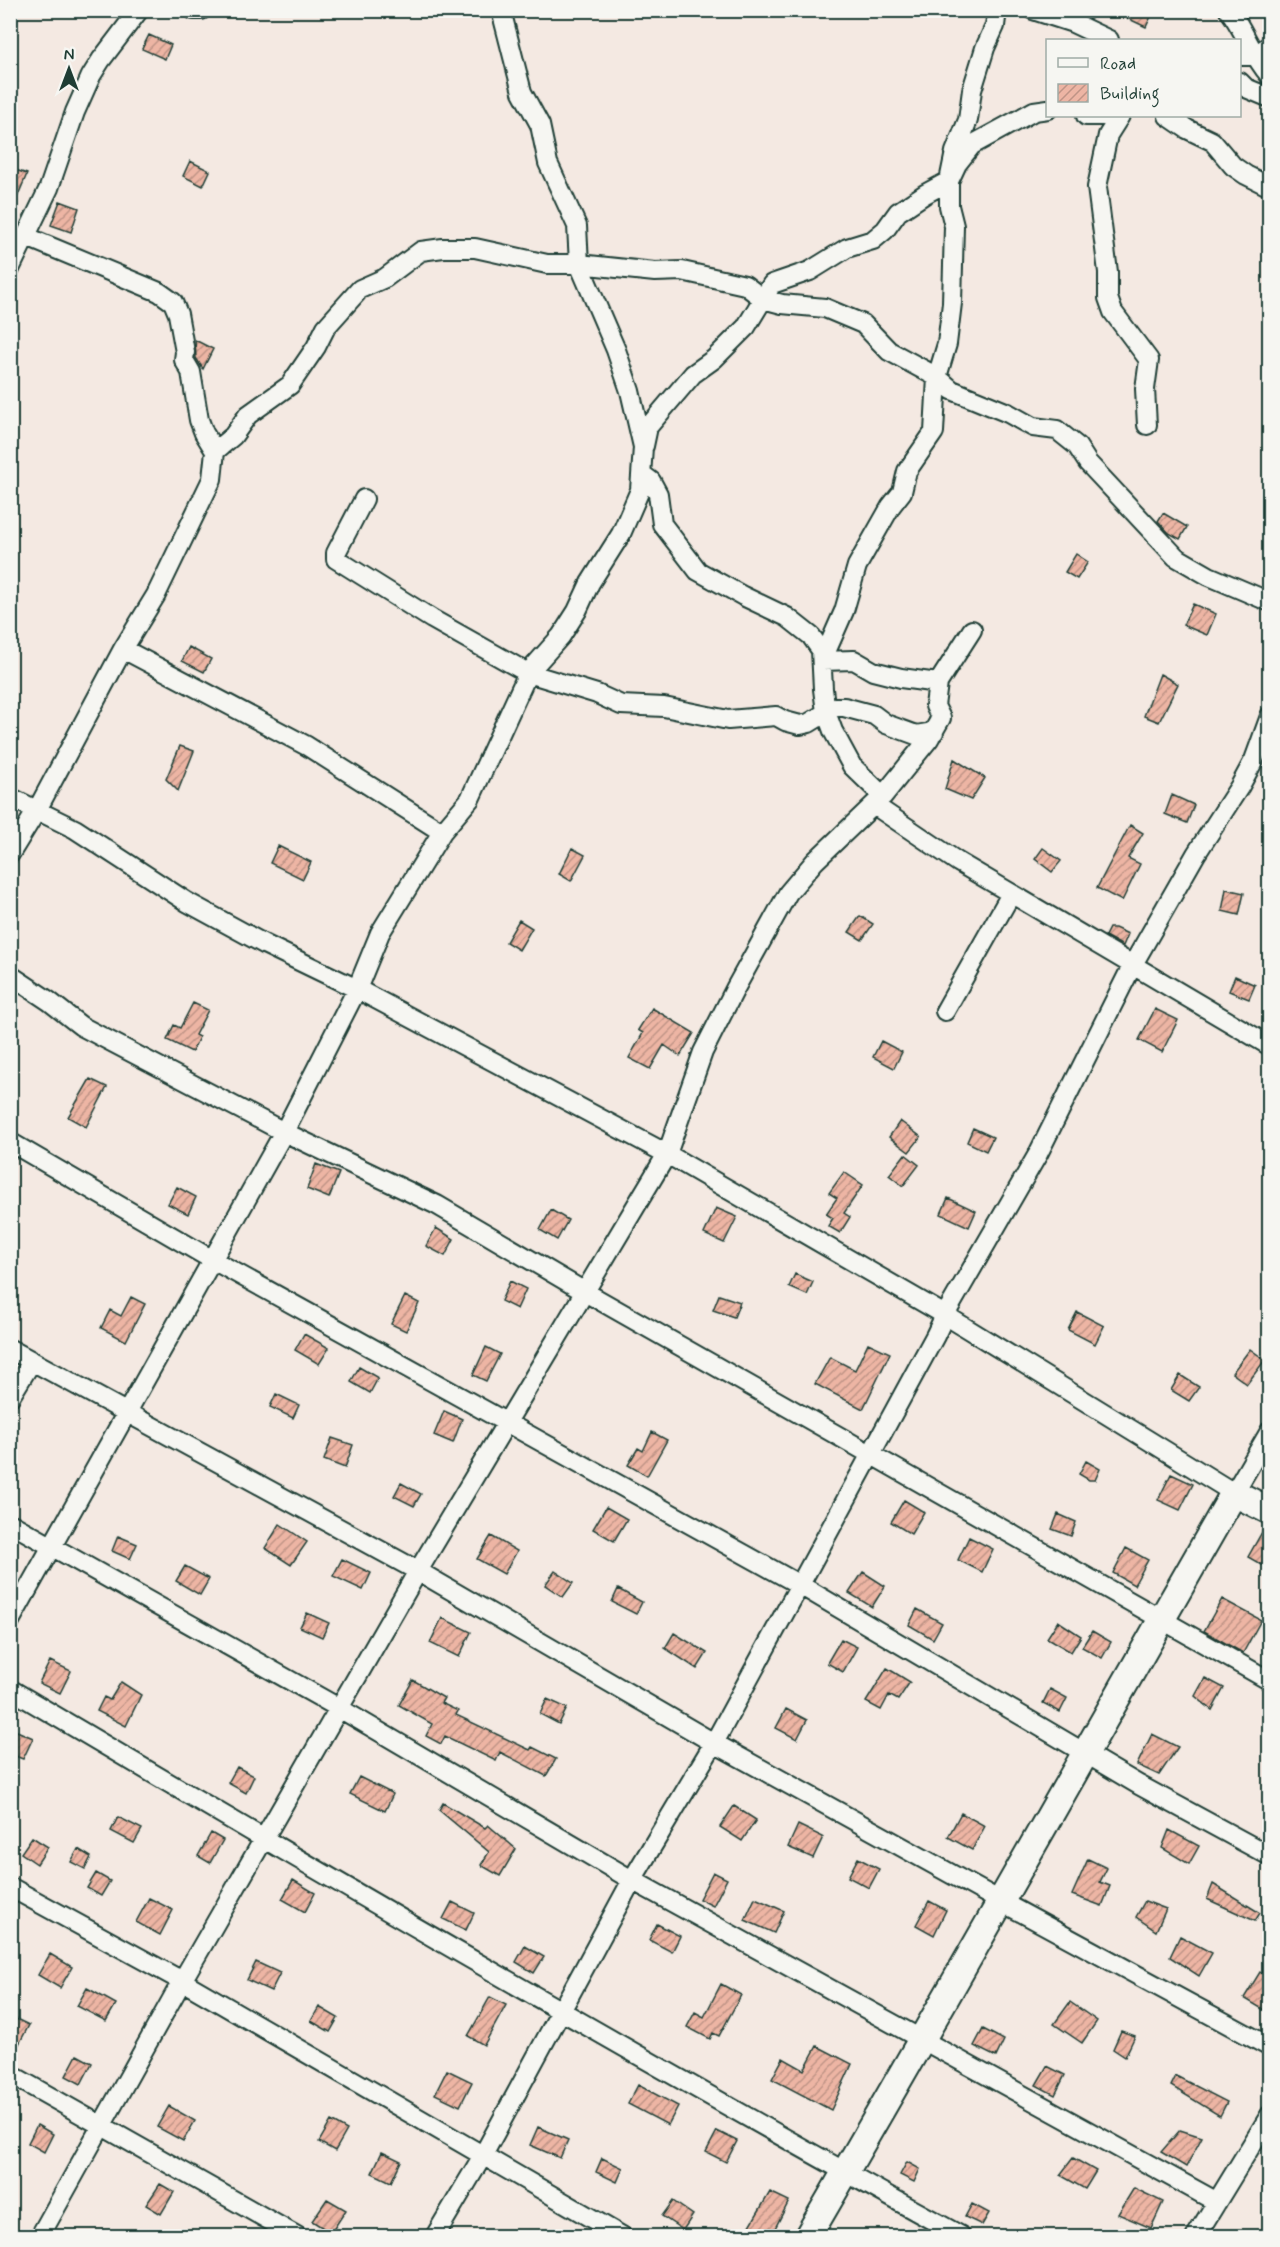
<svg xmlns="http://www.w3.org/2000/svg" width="1280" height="2247" font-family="Mynerve,sans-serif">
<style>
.building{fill:url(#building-hatch);stroke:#1f3d34;stroke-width:1.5}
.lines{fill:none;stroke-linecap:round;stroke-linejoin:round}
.street-casing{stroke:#1f3d34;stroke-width:22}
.secondary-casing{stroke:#1f3d34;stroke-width:30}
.street{stroke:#f6f6f2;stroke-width:18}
.secondary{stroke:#f6f6f2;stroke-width:26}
</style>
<defs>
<pattern id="building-hatch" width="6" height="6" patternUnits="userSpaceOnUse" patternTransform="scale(1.5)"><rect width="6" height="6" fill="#edb5a4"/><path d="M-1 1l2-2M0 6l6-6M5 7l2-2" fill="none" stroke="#bf9486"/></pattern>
</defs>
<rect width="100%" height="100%" fill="#f4e9e2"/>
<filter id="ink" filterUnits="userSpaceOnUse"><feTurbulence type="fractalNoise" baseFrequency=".0167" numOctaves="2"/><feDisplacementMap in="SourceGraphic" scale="12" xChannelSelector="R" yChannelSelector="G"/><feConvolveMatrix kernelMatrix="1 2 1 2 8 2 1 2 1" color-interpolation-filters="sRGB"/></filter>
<g filter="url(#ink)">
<path class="building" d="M 1110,10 L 1154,10 L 1146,27 Z
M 149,35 L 171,45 L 165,59 L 142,49 Z
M 190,161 L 210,171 L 203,186 L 183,176 Z
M 10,168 L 27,174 L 11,212 L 10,212 Z
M 60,201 L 79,208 L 71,232 L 51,225 Z
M 195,340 L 213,349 L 203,369 L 196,358 Z
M 1163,513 L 1187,527 L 1180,539 L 1169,533 L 1158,521 Z
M 1076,554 L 1088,562 L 1077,579 L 1065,572 Z
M 1193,604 L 1216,614 L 1207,635 L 1183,625 Z
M 189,647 L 211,659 L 204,672 L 182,661 Z
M 1160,674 L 1178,684 L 1159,722 L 1144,716 Z
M 180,746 L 194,751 L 178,791 L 166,779 Z
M 954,759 L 985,778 L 971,800 L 945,789 Z
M 1172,795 L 1194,805 L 1187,823 L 1165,814 Z
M 1130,825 L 1143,833 L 1128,858 L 1140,864 L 1122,901 L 1097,888 Z
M 278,846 L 311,862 L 303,879 L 270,863 Z
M 572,848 L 585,855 L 571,881 L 559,874 Z
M 1043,848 L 1061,861 L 1052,872 L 1035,859 Z
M 1226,889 L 1244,893 L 1239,915 L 1222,911 Z
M 860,916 L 873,924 L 862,940 L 849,932 Z
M 519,920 L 532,928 L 519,950 L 506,942 Z
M 1109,928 L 1115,928 L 1128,934 L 1123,946 L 1105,936 Z
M 1235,976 L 1255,985 L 1249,999 L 1229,991 Z
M 193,1003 L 208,1010 L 195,1035 L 199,1037 L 192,1052 L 167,1040 L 174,1025 L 180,1028 Z
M 652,1008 L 694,1033 L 680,1056 L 664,1045 L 650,1069 L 629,1058 L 643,1033 L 638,1030 Z
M 1155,1009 L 1178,1020 L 1162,1052 L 1139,1040 Z
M 881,1041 L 902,1052 L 894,1068 L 873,1057 Z
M 90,1079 L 107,1087 L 86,1127 L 68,1117 Z
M 900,1121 L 921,1137 L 909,1152 L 889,1137 Z
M 973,1128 L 993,1137 L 986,1151 L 967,1142 Z
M 905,1154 L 919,1165 L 903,1186 L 889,1175 Z
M 316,1164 L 339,1173 L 329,1198 L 307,1189 Z
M 844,1172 L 863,1185 L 844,1213 L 850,1217 L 840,1233 L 828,1226 L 833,1218 L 826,1214 L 837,1198 L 829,1193 Z
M 177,1187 L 196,1197 L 188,1214 L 168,1204 Z
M 948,1198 L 976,1211 L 969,1227 L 941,1214 Z
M 716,1208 L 737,1217 L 724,1243 L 704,1234 Z
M 551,1210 L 568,1220 L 557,1240 L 540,1230 Z
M 436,1228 L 454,1239 L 445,1256 L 426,1246 Z
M 795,1274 L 813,1282 L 807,1295 L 789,1287 Z
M 510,1281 L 526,1289 L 517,1309 L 501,1301 Z
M 719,1295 L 740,1302 L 734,1317 L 713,1310 Z
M 405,1296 L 419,1303 L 406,1331 L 391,1324 Z
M 131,1297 L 145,1304 L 126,1341 L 101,1328 L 110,1310 L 121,1316 Z
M 1077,1312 L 1104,1326 L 1095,1344 L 1068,1330 Z
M 304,1334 L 329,1348 L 319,1364 L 295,1350 Z
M 868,1343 L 890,1353 L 863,1409 L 815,1384 L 830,1357 L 855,1370 Z
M 486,1347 L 500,1354 L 486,1381 L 473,1375 Z
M 1250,1349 L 1265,1360 L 1247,1384 L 1232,1373 Z
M 359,1367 L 378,1378 L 370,1393 L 351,1382 Z
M 1180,1375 L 1199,1387 L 1189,1401 L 1171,1390 Z
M 276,1394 L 299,1405 L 293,1418 L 270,1407 Z
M 444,1411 L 462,1419 L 453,1443 L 434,1435 Z
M 652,1432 L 667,1440 L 647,1476 L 628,1465 L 638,1448 L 643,1451 Z
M 332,1438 L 353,1445 L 345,1468 L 324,1460 Z
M 1086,1461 L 1100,1469 L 1095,1480 L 1089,1480 L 1079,1474 Z
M 1171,1474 L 1193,1484 L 1180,1510 L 1158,1500 Z
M 401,1483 L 421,1494 L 414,1506 L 394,1496 Z
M 904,1500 L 924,1512 L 911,1534 L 891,1522 Z
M 606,1507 L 627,1519 L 614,1541 L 593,1529 Z
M 1058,1514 L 1076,1522 L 1071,1536 L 1052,1529 Z
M 280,1524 L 307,1542 L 291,1565 L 265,1548 Z
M 1266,1525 L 1269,1526 L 1269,1552 L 1262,1565 L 1248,1557 Z
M 118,1536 L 137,1544 L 130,1559 L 112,1551 Z
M 491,1536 L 517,1551 L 504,1574 L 477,1559 Z
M 969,1537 L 993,1549 L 982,1572 L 958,1560 Z
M 1126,1548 L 1148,1560 L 1134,1585 L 1113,1573 Z
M 342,1559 L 371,1573 L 363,1590 L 333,1576 Z
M 185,1566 L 209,1579 L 200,1595 L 176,1581 Z
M 555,1571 L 573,1583 L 563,1597 L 545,1585 Z
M 863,1572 L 885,1586 L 872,1607 L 849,1593 Z
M 618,1589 L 642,1602 L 636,1614 L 612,1602 Z
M 1222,1599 L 1261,1620 L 1243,1653 L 1204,1631 Z
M 917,1609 L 942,1623 L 933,1639 L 909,1625 Z
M 307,1613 L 329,1623 L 322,1637 L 300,1627 Z
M 442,1618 L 471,1632 L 459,1657 L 430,1643 Z
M 1058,1621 L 1081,1636 L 1071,1652 L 1047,1638 Z
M 1092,1631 L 1111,1642 L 1102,1658 L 1082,1647 Z
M 674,1633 L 707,1653 L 697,1669 L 665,1648 Z
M 841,1639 L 857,1647 L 843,1672 L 827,1663 Z
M 50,1661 L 71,1671 L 60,1693 L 39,1683 Z
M 887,1668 L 910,1682 L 898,1700 L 889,1695 L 881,1710 L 866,1702 Z
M 1205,1678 L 1224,1688 L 1212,1710 L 1195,1696 Z
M 413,1680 L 444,1698 L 441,1703 L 458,1711 L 456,1715 L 530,1750 L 532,1747 L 556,1759 L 546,1776 L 500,1752 L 496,1761 L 445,1736 L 441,1744 L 426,1736 L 432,1724 L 399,1705 Z
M 121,1682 L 141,1695 L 126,1726 L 97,1711 L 104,1697 L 110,1700 Z
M 1050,1689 L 1067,1698 L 1060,1712 L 1043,1703 Z
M 547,1699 L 567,1708 L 559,1724 L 540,1714 Z
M 786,1709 L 807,1720 L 797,1739 L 776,1728 Z
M 10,1728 L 33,1738 L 23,1759 L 10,1754 Z
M 1152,1734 L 1178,1747 L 1159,1775 L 1137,1765 Z
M 237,1767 L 254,1776 L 246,1793 L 228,1783 Z
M 359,1777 L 393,1794 L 385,1811 L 350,1794 Z
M 443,1803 L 485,1828 L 488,1825 L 516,1849 L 500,1876 L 481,1865 L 489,1852 L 439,1810 Z
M 734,1806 L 756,1820 L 742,1841 L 720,1827 Z
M 961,1813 L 985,1826 L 972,1850 L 948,1837 Z
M 118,1817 L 142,1829 L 134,1843 L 111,1831 Z
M 798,1825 L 823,1837 L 813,1858 L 788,1847 Z
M 1169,1830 L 1199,1846 L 1189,1864 L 1162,1848 Z
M 211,1833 L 223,1840 L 210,1863 L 198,1856 Z
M 32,1837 L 48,1847 L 37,1864 L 21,1853 Z
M 78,1849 L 91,1857 L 85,1869 L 71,1862 Z
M 858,1858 L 879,1869 L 869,1888 L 848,1877 Z
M 1088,1859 L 1107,1868 L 1100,1882 L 1110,1886 L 1102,1906 L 1072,1895 Z
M 713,1872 L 727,1879 L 713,1906 L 699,1899 Z
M 96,1873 L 110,1881 L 101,1896 L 87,1888 Z
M 293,1880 L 315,1893 L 305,1912 L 282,1899 Z
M 1213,1884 L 1260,1913 L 1255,1921 L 1207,1899 Z
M 149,1898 L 173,1910 L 160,1935 L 136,1922 Z
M 755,1898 L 784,1911 L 774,1933 L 745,1920 Z
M 929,1901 L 946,1910 L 934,1935 L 916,1925 Z
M 1145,1901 L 1166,1909 L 1156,1931 L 1136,1917 Z
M 452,1902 L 474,1913 L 466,1930 L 443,1919 Z
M 657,1924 L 680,1936 L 672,1952 L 649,1940 Z
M 1180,1936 L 1212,1953 L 1199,1976 L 1170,1957 Z
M 525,1946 L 544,1957 L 534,1973 L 516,1962 Z
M 50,1954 L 72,1967 L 60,1988 L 38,1975 Z
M 256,1962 L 280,1973 L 271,1991 L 247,1980 Z
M 1260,1972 L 1269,1978 L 1269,2013 L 1244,1998 Z
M 721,1984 L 741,1995 L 719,2036 L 713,2033 L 710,2039 L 687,2027 L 695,2012 L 704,2017 Z
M 87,1988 L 116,2004 L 106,2021 L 77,2006 Z
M 490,1997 L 506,2005 L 484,2045 L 468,2036 Z
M 1070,2002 L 1097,2021 L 1082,2043 L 1054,2024 Z
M 319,2007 L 338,2018 L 330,2032 L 311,2021 Z
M 10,2016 L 29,2025 L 10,2061 Z
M 983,2029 L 1004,2040 L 996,2057 L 974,2046 Z
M 1121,2031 L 1135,2036 L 1125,2057 L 1113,2049 Z
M 817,2046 L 852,2064 L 831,2110 L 772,2079 L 783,2058 L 804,2070 Z
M 77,2055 L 92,2063 L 81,2084 L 66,2076 Z
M 1047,2066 L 1065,2075 L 1055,2095 L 1036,2085 Z
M 447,2070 L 472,2082 L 460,2106 L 435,2094 Z
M 1176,2076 L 1227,2102 L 1220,2116 L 1171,2086 Z
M 638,2085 L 678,2106 L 668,2125 L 628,2104 Z
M 169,2106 L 195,2121 L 183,2141 L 157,2127 Z
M 331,2121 L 347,2130 L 335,2151 L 319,2142 Z
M 37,2125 L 53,2134 L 44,2152 L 28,2143 Z
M 538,2127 L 568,2140 L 560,2158 L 530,2145 Z
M 1180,2130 L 1202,2137 L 1186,2167 L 1161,2152 Z
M 717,2131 L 737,2141 L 726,2162 L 706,2152 Z
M 382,2152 L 401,2161 L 391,2182 L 372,2173 Z
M 602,2158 L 623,2168 L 617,2182 L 596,2172 Z
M 1073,2158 L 1096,2171 L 1085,2189 L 1060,2175 Z
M 907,2162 L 920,2169 L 914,2182 L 900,2175 Z
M 160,2184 L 174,2192 L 161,2214 L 146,2205 Z
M 1134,2188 L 1163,2202 L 1151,2228 L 1118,2214 Z
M 770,2192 L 789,2201 L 771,2236 L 744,2236 Z
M 327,2199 L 346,2210 L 331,2233 L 312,2221 Z
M 673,2201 L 693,2215 L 683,2230 L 662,2216 Z
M 972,2204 L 989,2213 L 982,2225 L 965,2217 Z"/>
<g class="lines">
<defs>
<path id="street" d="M 194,10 L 201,10
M 1033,10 L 1073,23 L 1109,40
M 1229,10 C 1245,31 1252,56 1270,76
M 1240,56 L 1254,56 L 1270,45
M 1240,82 L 1246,88 L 1270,98
M 1086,116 L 1102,116
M 1120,116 L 1108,135 L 1097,187 L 1108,272 L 1108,298 L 1113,312 L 1149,360 L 1145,389 L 1147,425
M 1168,116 L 1187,129 L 1212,141 L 1233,166 L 1246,175 L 1270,187
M 10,269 L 49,188 L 75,112 L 91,76 L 101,60 L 139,10
M 644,446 L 648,427 L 693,374 L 714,359 L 746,327 L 772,284 L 810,271 L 847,248 L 873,240 L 885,230 L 898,212 L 925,194 L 949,181 L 957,164 L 972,145 L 1034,111 L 1048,109
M 215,451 L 233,436 L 248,415 L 290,385 L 316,347 L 326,327 L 360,289 L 385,278 L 421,251 L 443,248 L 475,248 L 547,264 L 579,264 L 655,272 L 682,271 L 745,285 L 763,299 L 782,304 L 825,308 L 863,324 L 889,351 L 937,377 L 952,390 L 1008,413 L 1033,427 L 1057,430 L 1077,446 L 1088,463 L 1176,557 L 1209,576 L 1270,602
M 643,475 L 651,481 L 658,494 L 662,524 L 698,571 L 743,596 L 787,617 L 811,636 L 821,650 L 823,689 L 826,712 L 833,731 L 852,766 L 883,796
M 364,499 L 336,553 L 336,559 L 432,619 L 528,673 L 597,694 L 621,705 L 664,707 L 728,720 L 776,716 L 785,721 L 800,725 L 809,723 L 835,707 L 844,707 L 874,715 L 886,724 L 916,735 L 934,732
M 123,649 L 307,746 L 442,832
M 938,683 L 901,678 L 873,671 L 854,660 L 822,661 L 844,611 L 857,566 L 891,506 L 902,492 L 907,471 L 934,432 L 937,377 L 947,344 L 952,303 L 954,226 L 949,206 L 949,181 L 955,152 L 968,120 L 972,90 L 985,48 L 995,26 L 997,10
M 10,797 L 75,829 L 187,902 L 266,945 L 357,989 L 667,1154 L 945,1315 L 1234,1493 L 1270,1431
M 874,805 L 958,862 L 1270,1046
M 10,854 L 37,810 L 123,649 L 156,595 L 212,479 L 215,451 L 204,433 L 199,420 L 191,372 L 184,360 L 185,352 L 178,314 L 173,302 L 159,292 L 27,237
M 10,975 L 49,1001 L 81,1026 L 284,1132 L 437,1205 L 585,1292 L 1270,1681
M 945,1011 L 1011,894
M 10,1142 L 211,1259 L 800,1585 L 1139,1785 L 1270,1856
M 10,1349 L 418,1571 L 714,1743 L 1000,1901 L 1270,2047
M 10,1397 L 32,1361
M 10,1523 L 339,1708 L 632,1880 L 1217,2202
M 10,1621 L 284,1132 L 357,989 L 380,933 L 442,832 L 470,799 L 528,673 L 561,636 L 577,611 L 590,583 L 621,534 L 640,490 L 643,447 L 630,391 L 616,350 L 579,264 L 577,226 L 548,163 L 540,125 L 522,92 L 501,10
M 10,1689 C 325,1876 641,2060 961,2236
M 10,1887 L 182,1981 L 622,2236
M 10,2074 L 297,2236
M 40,2236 L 182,1981 L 418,1571 L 667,1154 L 703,1052 L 736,987 L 788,893 L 815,861 L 883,796 L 929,739 L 941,718 L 935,706 L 938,683 L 972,630
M 435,2236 L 482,2157 L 632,1880 L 714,1743 L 935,1336 L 945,1315 L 1038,1154 L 1132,966 L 1196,854 L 1240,786 L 1254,760 L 1270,716
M 1196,2236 L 1270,2115"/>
<path id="secondary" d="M 808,2236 C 952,1990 1092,1740 1234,1493 L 1270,1511"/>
</defs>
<use href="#street" class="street-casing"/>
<use href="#secondary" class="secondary-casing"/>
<use href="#street" class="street"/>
<use href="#secondary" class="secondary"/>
</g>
</g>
<rect width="1280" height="2247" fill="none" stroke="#f6f6f2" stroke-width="36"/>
<rect x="18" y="18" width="1244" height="2211" fill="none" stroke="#1f3d34" stroke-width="2" filter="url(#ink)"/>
<rect x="1046" y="39" width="195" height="78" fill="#f6f6f2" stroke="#a0aca6" stroke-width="1.5"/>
<rect x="1058" y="58" width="30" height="9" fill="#f6f6f2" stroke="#a0aca6" stroke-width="1.5"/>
<text x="1100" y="69" font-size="18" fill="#1f3d34">Road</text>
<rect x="1058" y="84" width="30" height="18" fill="url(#building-hatch)" stroke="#a0aca6" stroke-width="1.5"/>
<text x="1100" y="99" font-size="18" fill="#1f3d34">Building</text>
<g transform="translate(69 69)" stroke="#f6f6f2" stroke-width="4.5" paint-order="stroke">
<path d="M0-4.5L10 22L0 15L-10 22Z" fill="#1f3d34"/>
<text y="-9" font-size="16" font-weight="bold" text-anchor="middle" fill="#1f3d34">N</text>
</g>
</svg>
